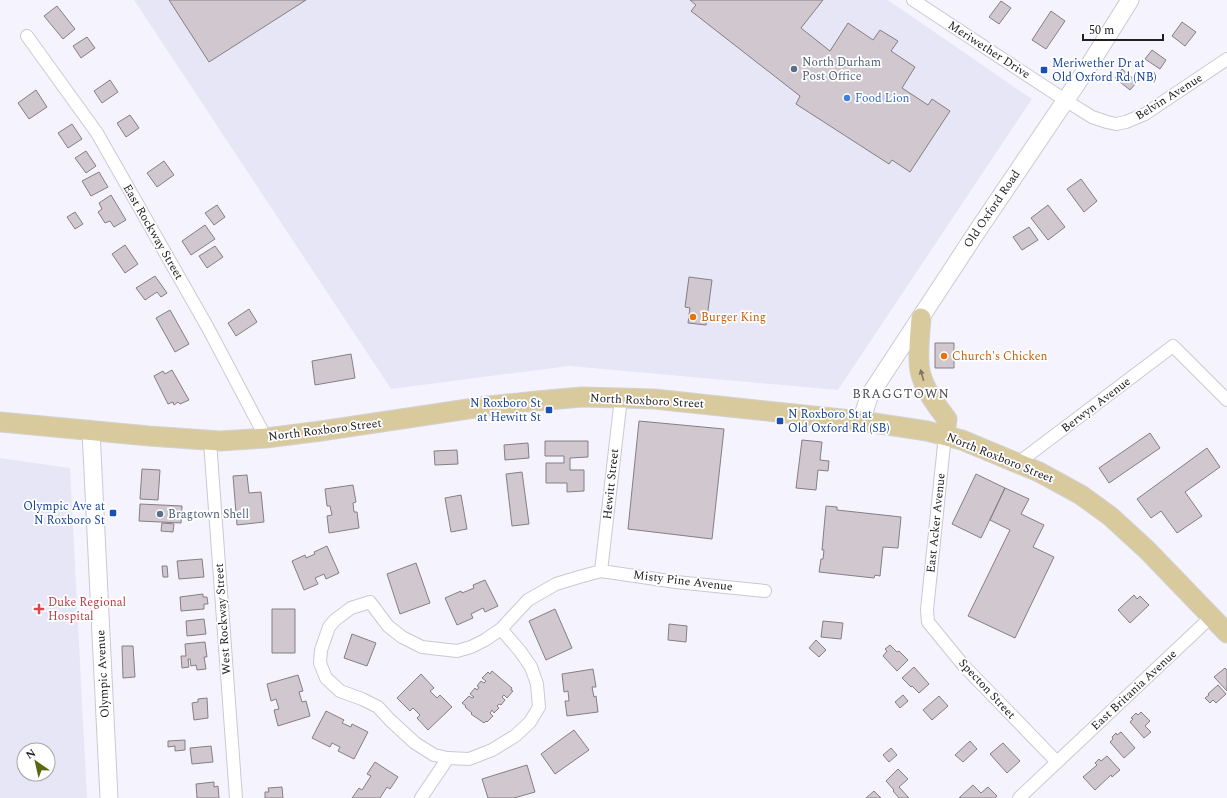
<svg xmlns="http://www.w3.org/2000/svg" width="1227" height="798" font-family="Spectral,serif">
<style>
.built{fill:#e7e6f7;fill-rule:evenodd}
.building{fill:#d0c8ce;stroke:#857e84}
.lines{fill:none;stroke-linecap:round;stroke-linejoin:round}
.street-casing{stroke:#cac9d2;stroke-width:14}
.secondary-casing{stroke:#cac9d2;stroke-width:19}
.primary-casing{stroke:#d2d2d3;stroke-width:21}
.street{stroke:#fff;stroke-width:12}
.secondary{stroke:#fff;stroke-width:17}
.primary{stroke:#d9ca9e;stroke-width:19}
.oneway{fill:#7c7561}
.service-dot{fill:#5c6f8a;stroke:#fff;stroke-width:1.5}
.transit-dot{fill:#1a4fb4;stroke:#fff;stroke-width:1.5}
.shop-dot{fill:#3f7fe0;stroke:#fff;stroke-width:1.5}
.food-dot{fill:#e8710a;stroke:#fff;stroke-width:1.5}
.health-dot{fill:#e0444e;stroke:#fff;stroke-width:1.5}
.labels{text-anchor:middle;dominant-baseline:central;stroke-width:3.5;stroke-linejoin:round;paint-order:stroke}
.street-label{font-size:12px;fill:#202024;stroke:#fff}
.service-label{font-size:12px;fill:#4e5e75;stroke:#fff;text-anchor:start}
.transit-label{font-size:12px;fill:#164399;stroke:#fff;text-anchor:start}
.shop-label{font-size:12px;fill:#366cbe;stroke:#fff;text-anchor:start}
.food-label{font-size:12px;fill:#c56008;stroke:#fff;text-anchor:start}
.health-label{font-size:12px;fill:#be3a42;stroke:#fff;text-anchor:start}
.neighbourhood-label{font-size:13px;letter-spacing:1px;fill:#4f4f57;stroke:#fff}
</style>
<rect width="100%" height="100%" fill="#f5f4fe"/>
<path class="built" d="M 134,0 L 888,0 L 1032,99 L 838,390 L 569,366 L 391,389 Z
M 0,458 L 70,468 L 87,798 L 0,798 ZM 24,750 L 48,750 L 48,774 L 24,774 Z"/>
<path class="building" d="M 169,0 L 306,0 L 209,62 Z
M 690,0 L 823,0 L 801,28 L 830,51 L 848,23 L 873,40 L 880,30 L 898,41 L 891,51 L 915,67 L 902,88 L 928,105 L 932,99 L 950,111 L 910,172 L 892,160 L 889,164 L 796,104 L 800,96 L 691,11 L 696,5 Z
M 1001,1 L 1011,8 L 999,24 L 989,17 Z
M 57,6 L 75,29 L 63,39 L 44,16 Z
M 1051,11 L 1065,21 L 1046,49 L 1032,40 Z
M 1182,22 L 1196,32 L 1185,46 L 1172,36 Z
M 87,37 L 95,48 L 81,58 L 73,46 Z
M 1152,50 L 1166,60 L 1160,69 L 1145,59 Z
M 1122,69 L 1137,82 L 1130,90 L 1115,78 Z
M 110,80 L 118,92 L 102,103 L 94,91 Z
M 36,90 L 47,107 L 29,119 L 18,103 Z
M 130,115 L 139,128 L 126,137 L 117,123 Z
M 72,124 L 82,139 L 68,148 L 58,133 Z
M 86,151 L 96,166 L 86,173 L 75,158 Z
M 164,161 L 174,175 L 157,187 L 147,173 Z
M 99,172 L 108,187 L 91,196 L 82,181 Z
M 1081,179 L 1097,201 L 1084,212 L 1067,189 Z
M 111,195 L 126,220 L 114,227 L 110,221 L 105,223 L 98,212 L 102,209 L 99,203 Z
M 217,205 L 225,217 L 214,225 L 205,213 Z
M 1048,205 L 1065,227 L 1048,240 L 1031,218 Z
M 75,212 L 83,224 L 75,229 L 67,217 Z
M 205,225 L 215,239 L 191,255 L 182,241 Z
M 1029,227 L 1038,240 L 1022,250 L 1013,237 Z
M 125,245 L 138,264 L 125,273 L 112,254 Z
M 215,246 L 223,257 L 207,268 L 199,256 Z
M 155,276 L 167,293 L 161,297 L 157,292 L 145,300 L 136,288 Z
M 689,277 L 712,280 L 706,325 L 688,323 L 690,308 L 685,307 Z
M 249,309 L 257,322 L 236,336 L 228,323 Z
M 170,310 L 189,344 L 175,352 L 156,318 Z
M 935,343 L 954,343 L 954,368 L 935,368 Z
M 351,354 L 355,378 L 315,385 L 312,361 Z
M 172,370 L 189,400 L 180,404 L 178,402 L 174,405 L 173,402 L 168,404 L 154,376 L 163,371 L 165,374 Z
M 639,421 L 724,429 L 712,539 L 628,529 Z
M 1150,433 L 1160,448 L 1109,483 L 1099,468 Z
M 802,440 L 822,442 L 820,460 L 829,461 L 828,471 L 818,470 L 816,490 L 796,488 Z
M 545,441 L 588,441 L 588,457 L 570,458 L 570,470 L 584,470 L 584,491 L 567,492 L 567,483 L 546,483 L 546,463 L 564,463 L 564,456 L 545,456 Z
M 528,443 L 529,458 L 505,460 L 504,445 Z
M 1207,448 L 1220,467 L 1185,492 L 1202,516 L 1177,533 L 1161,511 L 1151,518 L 1137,499 Z
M 457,450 L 458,464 L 435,465 L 434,451 Z
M 142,469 L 160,470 L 158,500 L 140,499 Z
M 522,472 L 529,524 L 512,526 L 506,474 Z
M 976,474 L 1005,488 L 981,538 L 952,524 Z
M 247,475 L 249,493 L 261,492 L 264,522 L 237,525 L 233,476 Z
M 353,485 L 356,502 L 353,503 L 354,512 L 357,512 L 359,528 L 329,533 L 327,516 L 332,515 L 330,506 L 327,506 L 325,489 Z
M 1005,488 L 1029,499 L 1021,514 L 1044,525 L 1033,547 L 1054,557 L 1015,638 L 968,616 L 1010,530 L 990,520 Z
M 461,495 L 467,529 L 451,532 L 445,498 Z
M 140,504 L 182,506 L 181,523 L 139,521 Z
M 826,506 L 837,507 L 837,510 L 901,517 L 898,548 L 883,547 L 880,576 L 875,575 L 874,578 L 819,572 L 821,559 L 823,559 L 824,550 L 822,550 Z
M 162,523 L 174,524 L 173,532 L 161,531 Z
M 327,546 L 339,573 L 326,579 L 324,574 L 315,578 L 318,584 L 304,590 L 292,561 L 305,555 L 306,558 L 315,554 L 314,552 Z
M 202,559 L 204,577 L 179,579 L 177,561 Z
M 416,563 L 430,603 L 400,614 L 387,574 Z
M 162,566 L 167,566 L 168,577 L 163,577 Z
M 485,580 L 498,606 L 485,612 L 483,608 L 471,614 L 473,618 L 457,625 L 445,598 L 461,591 L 462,593 L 474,588 L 473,585 Z
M 203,594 L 203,597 L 207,597 L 208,604 L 204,604 L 204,609 L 181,611 L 180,597 Z
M 1134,595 L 1137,599 L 1140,596 L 1149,605 L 1130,623 L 1118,610 Z
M 272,609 L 295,609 L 295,653 L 272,653 Z
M 555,609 L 572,648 L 546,660 L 529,621 Z
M 204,619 L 206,634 L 187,636 L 186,621 Z
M 823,621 L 843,623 L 841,639 L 821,637 Z
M 669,624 L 687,626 L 686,642 L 668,640 Z
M 352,634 L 376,643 L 367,666 L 344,658 Z
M 816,640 L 826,650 L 819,657 L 809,648 Z
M 205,642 L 207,657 L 204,657 L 206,669 L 197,670 L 196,665 L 191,666 L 190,659 L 188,659 L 189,667 L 182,668 L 181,656 L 186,656 L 185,644 Z
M 890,645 L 897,652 L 899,651 L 908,660 L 897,671 L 883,656 L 887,651 L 885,649 Z
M 122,646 L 133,646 L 135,677 L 123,678 Z
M 914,667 L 929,684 L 919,693 L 912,686 L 911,687 L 902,678 Z
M 1225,668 L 1227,670 L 1227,691 L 1214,677 Z
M 593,669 L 596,687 L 592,687 L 594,697 L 596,696 L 598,712 L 567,716 L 565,701 L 569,701 L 568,691 L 564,692 L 562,674 Z
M 492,671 L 512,688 L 511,690 L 513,691 L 507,698 L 504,695 L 502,697 L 505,700 L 501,705 L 499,704 L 497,706 L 499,708 L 494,713 L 492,710 L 490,713 L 493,716 L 487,722 L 486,721 L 484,723 L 471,714 L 472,713 L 465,707 L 466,706 L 462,703 L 469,696 L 472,698 L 474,697 L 470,694 L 475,688 L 477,690 L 479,687 L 477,686 L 481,681 L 484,683 L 486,681 L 482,678 L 488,672 L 490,674 Z
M 421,674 L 434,688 L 430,691 L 437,698 L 440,695 L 452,707 L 428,730 L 417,718 L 420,715 L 413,708 L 410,711 L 397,698 Z
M 298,675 L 303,691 L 299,692 L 302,702 L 306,701 L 310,716 L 278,726 L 274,710 L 279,709 L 276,699 L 271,701 L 267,684 Z
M 1218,685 L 1226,694 L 1216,703 L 1213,700 L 1210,703 L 1205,698 L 1209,695 L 1208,694 Z
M 903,695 L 908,701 L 900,708 L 895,702 Z
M 939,696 L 948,706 L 932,720 L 923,710 Z
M 207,698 L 208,718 L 194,720 L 192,703 L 198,702 L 198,699 Z
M 326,711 L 344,720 L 342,723 L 351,727 L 352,724 L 368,732 L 354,759 L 338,751 L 340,747 L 332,743 L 330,747 L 312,738 Z
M 1141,712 L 1150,721 L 1145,726 L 1151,732 L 1144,738 L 1130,722 L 1133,719 L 1131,718 L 1136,713 L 1138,715 Z
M 574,730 L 589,750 L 555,774 L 541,754 Z
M 1121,732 L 1135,748 L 1124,758 L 1110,742 L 1113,739 L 1112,737 L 1116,733 L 1117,735 Z
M 185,740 L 185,750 L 175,751 L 175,746 L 168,747 L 168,741 Z
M 970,741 L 977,749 L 963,762 L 955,755 Z
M 1003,743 L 1020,761 L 1007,773 L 990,754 Z
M 211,746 L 213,762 L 192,764 L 190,748 Z
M 891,748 L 897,755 L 889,762 L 883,755 Z
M 1107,756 L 1120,770 L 1112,777 L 1111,775 L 1095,790 L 1083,777 L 1097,765 L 1095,763 L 1099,759 L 1101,761 Z
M 375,762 L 398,777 L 390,789 L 387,787 L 380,798 L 352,798 L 359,788 L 362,790 L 371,776 L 367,774 Z
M 527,765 L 535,792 L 514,798 L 488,798 L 482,779 Z
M 898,769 L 908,779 L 899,787 L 909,798 L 899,798 L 893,791 L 894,790 L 886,781 Z
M 214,782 L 214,787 L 218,786 L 219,798 L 197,798 L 196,784 Z
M 973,785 L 981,793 L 988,787 L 997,796 L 995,798 L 959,798 Z
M 282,787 L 283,798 L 265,798 L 265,792 L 269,792 L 268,788 Z
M 874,791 L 881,798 L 866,798 Z"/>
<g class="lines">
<defs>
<path id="street" d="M 913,0 L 1065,100 L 1092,117 L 1107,122 L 1116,124 L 1126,122 L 1145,114 L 1227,59
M 27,36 L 97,133 L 208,328 L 266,438
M 945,435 L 927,610 L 928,622 L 964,666 L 1057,762
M 210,441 L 236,798
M 1018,463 L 1173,346 L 1227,400
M 601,571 L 621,398
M 501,629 L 520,651 L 531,667 L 537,684 L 539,707 L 530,722 L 515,736 L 492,750 L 469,759 L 448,758 L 434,755 L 415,743 L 390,720 L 378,707 L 362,699 L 340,691 L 326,678 L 320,663 L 321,650 L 329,627 L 335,620 L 351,608 L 370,602 L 388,626 L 402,637 L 422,647 L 457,651 L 471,647 L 485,640 L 501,629 L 528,600 L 556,584 L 579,577 L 601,571 L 676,582 L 765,591
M 421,798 L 448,758
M 1019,798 L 1211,617"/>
<path id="secondary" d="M 861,421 L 869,397 L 873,390 L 978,230 L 1090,64 L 1130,0
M 91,431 L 109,798"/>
<path id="primary" d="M 921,318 C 920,335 917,354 920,371 C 924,389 936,405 947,419 L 945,435
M 0,422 L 149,436 L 220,441 L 266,438 L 321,431 L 488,406 L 537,401 L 582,397 L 621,398 L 654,399 L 861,421 L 927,431 L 962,440 L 1039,472 L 1081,495 L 1110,516 L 1147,550 L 1227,633"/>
</defs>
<use href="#street" class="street-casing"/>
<use href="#secondary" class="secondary-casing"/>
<use href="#primary" class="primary-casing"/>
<use href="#street" class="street"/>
<use href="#secondary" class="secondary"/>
<use href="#primary" class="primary"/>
</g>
<defs><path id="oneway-solid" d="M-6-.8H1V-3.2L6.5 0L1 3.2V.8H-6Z"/></defs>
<use class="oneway" href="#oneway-solid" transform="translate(922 375) rotate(-106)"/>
<g class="service-dot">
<circle cx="794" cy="69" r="4"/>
<circle cx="160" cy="514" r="4"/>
</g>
<g class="transit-dot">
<rect x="1040" y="66" width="8" height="8" rx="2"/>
<rect x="545" y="406" width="8" height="8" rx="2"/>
<rect x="776" y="417" width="8" height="8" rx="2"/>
<rect x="109" y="509" width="8" height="8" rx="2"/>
</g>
<circle class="shop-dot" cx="847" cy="98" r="4"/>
<g class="food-dot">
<circle cx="693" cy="317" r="4"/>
<circle cx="944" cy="356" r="4"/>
</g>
<path class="health-dot" d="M37 603h4v4h4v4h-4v4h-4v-4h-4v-4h4z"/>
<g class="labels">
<g class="street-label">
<text transform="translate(989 50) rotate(33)">Meriwether Drive</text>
<text transform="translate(1169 97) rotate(-32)">Belvin Avenue</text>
<text transform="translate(992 209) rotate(-56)">Old Oxford Road</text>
<text transform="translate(153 232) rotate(60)">East Rockway Street</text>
<text transform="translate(647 401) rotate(3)">North Roxboro Street</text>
<text transform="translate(1096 405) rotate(-37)">Berwyn Avenue</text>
<text transform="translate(325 430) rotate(-7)">North Roxboro Street</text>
<text transform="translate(1000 458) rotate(22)">North Roxboro Street</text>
<text transform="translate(611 484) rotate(-84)">Hewitt Street</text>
<text transform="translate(936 523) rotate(-84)">East Acker Avenue</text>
<text transform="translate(683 581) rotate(7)">Misty Pine Avenue</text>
<text transform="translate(223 619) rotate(-94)">West Rockway Street</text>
<text transform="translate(103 674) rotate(-93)">Olympic Avenue</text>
<text transform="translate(987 689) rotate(47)">Specton Street</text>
<text transform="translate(1134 690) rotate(-43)">East Britania Avenue</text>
</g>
<g class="service-label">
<text x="802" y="62">North Durham<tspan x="802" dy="14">Post Office</tspan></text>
<text x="168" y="514">Bragtown Shell</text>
</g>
<g class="transit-label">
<text x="1052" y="63">Meriwether Dr at<tspan x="1052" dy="14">Old Oxford Rd (NB)</tspan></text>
<text x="541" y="403" text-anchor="end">N Roxboro St<tspan x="541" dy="14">at Hewitt St</tspan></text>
<text x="788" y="414">N Roxboro St at<tspan x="788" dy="14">Old Oxford Rd (SB)</tspan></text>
<text x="105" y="506" text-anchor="end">Olympic Ave at<tspan x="105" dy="14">N Roxboro St</tspan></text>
</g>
<g class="shop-label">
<text x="855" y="98">Food Lion</text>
</g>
<g class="food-label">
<text x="701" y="317">Burger King</text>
<text x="952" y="356">Church's Chicken</text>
</g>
<g class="health-label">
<text x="48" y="602">Duke Regional<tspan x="48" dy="14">Hospital</tspan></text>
</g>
<g class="neighbourhood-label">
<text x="901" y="394">BRAGGTOWN</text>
</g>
</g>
<g transform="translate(36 762) rotate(326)"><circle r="19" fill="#ffffff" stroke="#a6a6a7"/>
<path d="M0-3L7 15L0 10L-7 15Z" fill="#5c680f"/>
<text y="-6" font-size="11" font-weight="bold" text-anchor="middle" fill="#202024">N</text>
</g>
<path d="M1083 34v6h80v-6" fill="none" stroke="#202024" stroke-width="2"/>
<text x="1089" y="34" font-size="12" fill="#202024" stroke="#ffffff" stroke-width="3" paint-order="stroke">50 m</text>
</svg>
